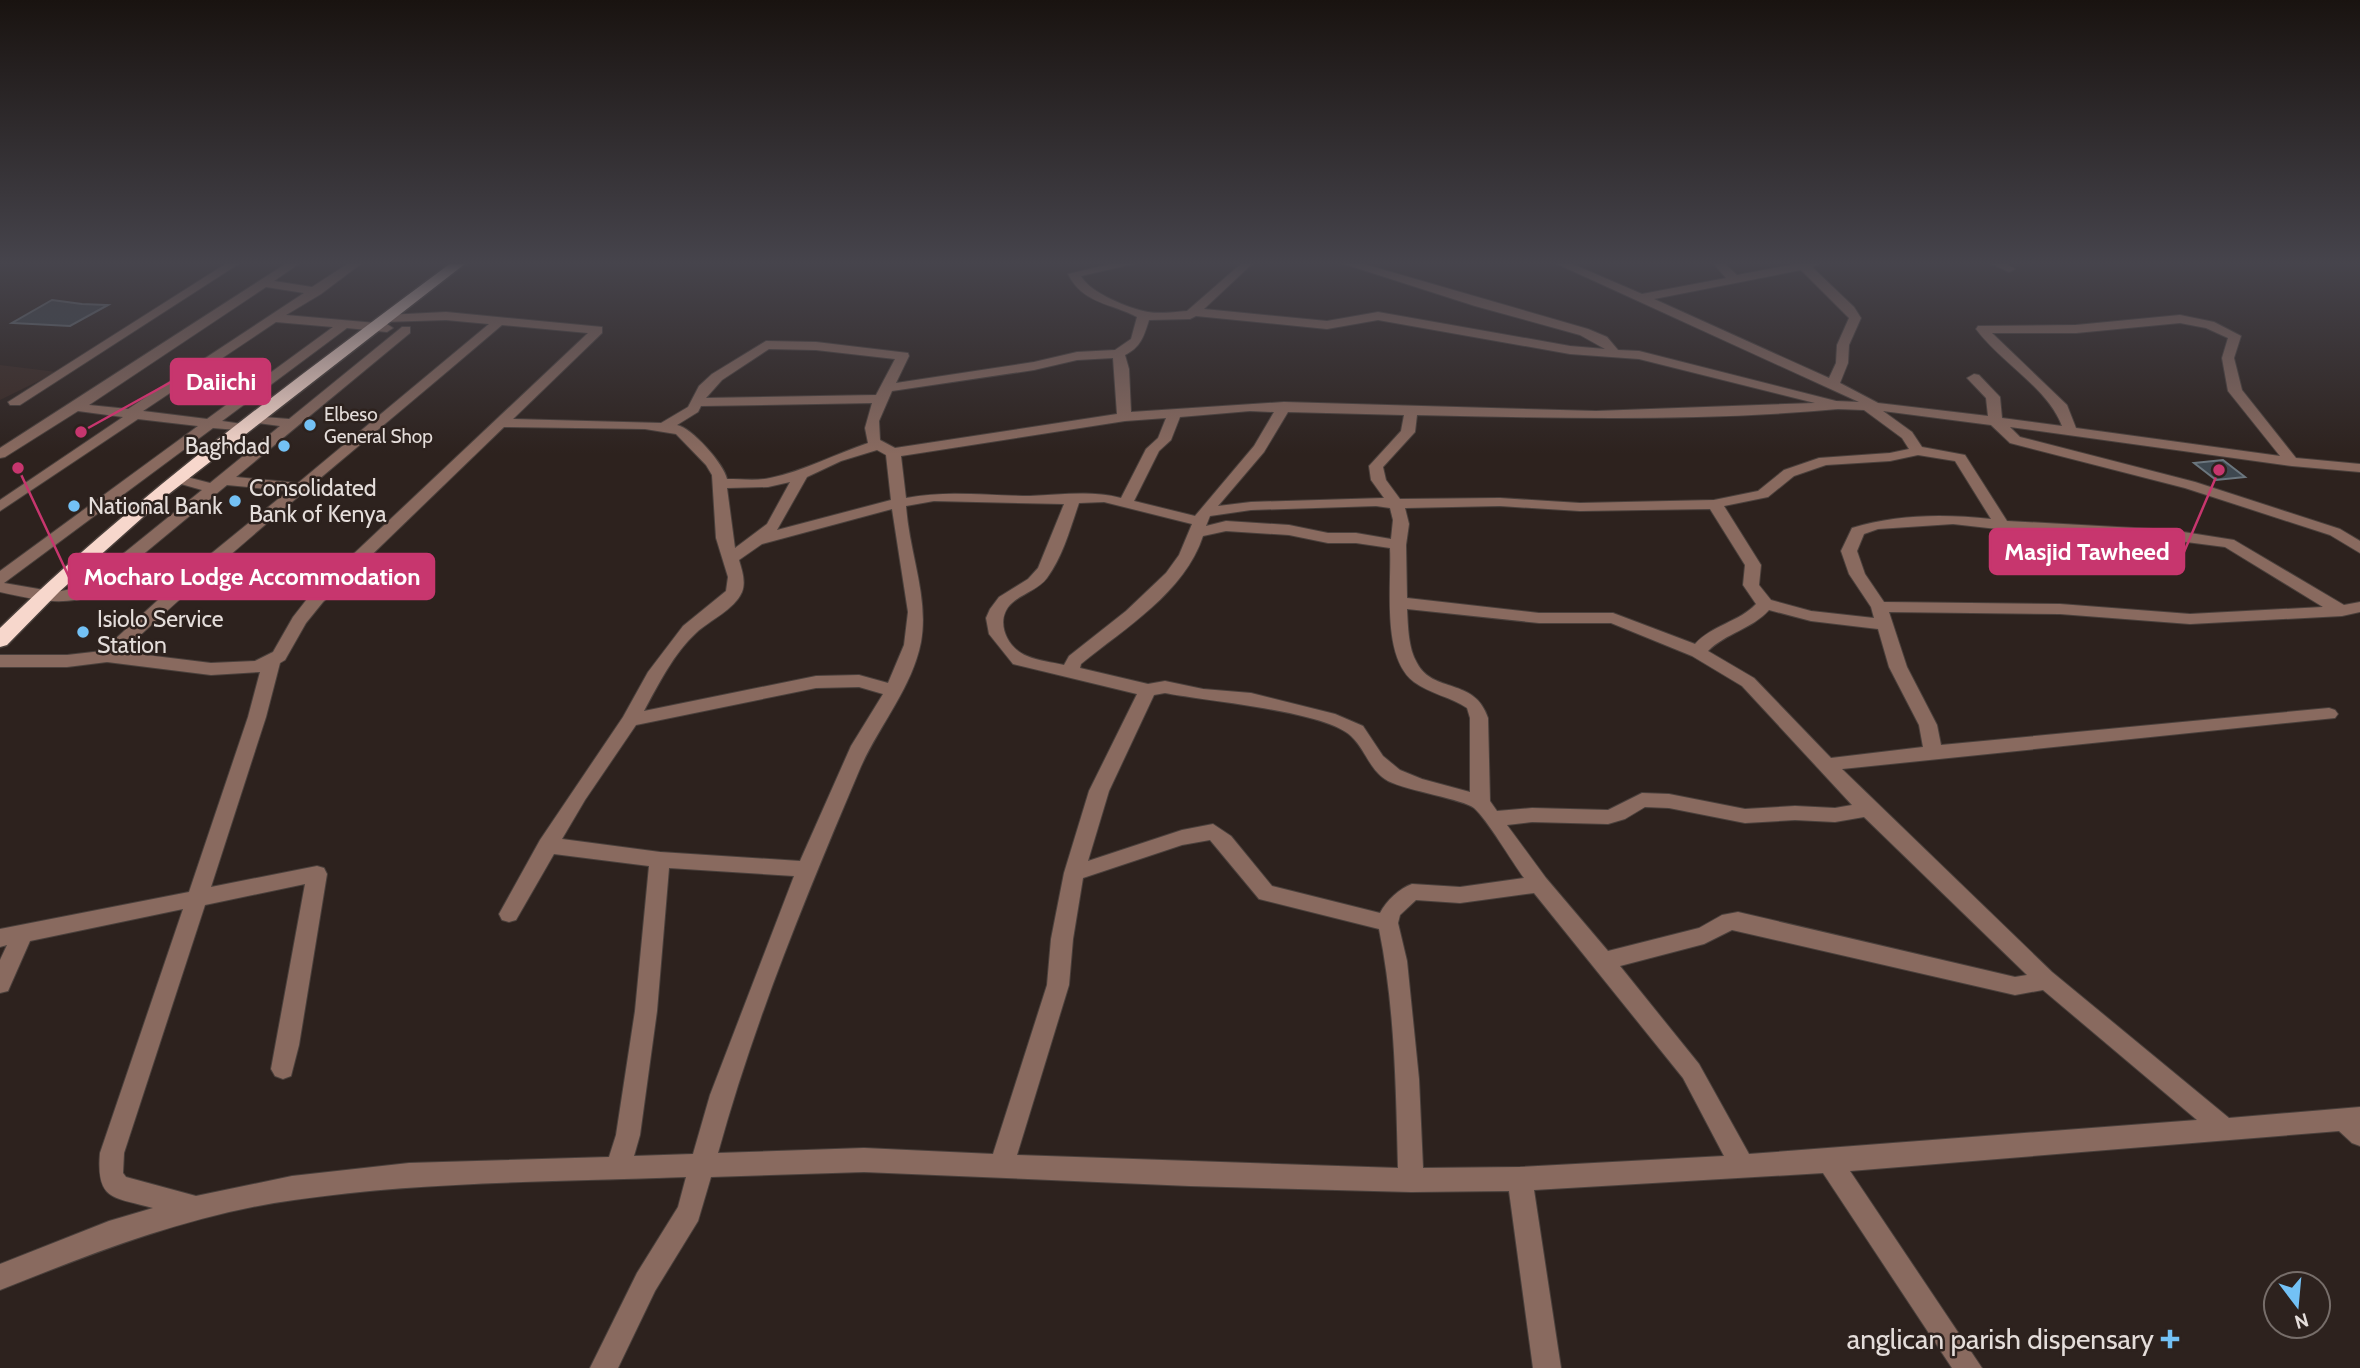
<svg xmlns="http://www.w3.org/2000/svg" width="2360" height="1368" font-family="Cabin,sans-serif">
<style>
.built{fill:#3a2923}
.building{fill:#3e4850;stroke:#6b767e;stroke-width:2}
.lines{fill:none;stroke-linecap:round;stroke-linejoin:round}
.minor-casing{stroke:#4a403c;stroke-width:2}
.highway-casing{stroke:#4a403c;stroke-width:3}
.minor{fill:#896a5f;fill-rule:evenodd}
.highway{fill:#f7d7cc;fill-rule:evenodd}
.poi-dot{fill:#73c1f5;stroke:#2d221e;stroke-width:2.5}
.labels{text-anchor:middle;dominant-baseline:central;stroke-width:5;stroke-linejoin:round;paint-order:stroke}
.far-poi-label{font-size:19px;fill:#e4ddda;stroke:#2d221e;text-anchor:start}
.poi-label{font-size:23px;fill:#e4ddda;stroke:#2d221e;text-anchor:start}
.near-poi-label{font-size:28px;fill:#e4ddda;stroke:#2d221e;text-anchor:end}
.leader{fill:none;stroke:#c7366e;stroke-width:2.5}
.callout-dot{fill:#c7366e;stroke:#2d221e;stroke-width:2.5}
.callout{fill:#c7366e;stroke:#c7366e;stroke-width:2.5}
.callout-label{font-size:24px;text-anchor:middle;font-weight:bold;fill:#fff}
</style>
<rect width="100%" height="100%" fill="#2d221e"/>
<path class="built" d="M 0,365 L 57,372 L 0,400 Z"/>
<path class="building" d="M 52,300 L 82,304 L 108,305 L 70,326 L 12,323 Z
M 2223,460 L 2245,477 L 2216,480 L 2194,463 Z"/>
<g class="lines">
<defs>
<path id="minor" d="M 227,263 L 240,263 L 20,405 L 10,405 L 8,402 Z
M 287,263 L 300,263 L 274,281 L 312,287 L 349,263 L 362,263 L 321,294 L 286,315 L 387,324 L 393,328 L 387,332 L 347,328 L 222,421 L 249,425 L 249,431 L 213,428 L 4,583 L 56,592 L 82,587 L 202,490 L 174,482 L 172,479 L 174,476 L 179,475 L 210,483 L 280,426 L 251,422 L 251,416 L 289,419 L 402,327 L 410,327 L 410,333 L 236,477 L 298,483 L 489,324 L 446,320 L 383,322 L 381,319 L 387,315 L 446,312 L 602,327 L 602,333 L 513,419 L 661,423 L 688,407 L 699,386 L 712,374 L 766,341 L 816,342 L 908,353 L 909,356 L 896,383 L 1034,362 L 1077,352 L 1115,350 L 1131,339 L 1137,317 C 1111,303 1083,304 1068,274 L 1115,263 L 1137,263 L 1081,276 C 1090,293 1130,309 1148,312 C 1160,314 1174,312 1187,311 L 1242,263 L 1253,263 L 1204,309 L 1327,321 L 1378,312 L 1570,346 L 1605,349 L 1580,335 L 1475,306 L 1341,263 L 1360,263 L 1588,329 L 1607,337 L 1618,350 L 1639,351 L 1836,401 L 1859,402 L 1555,263 L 1570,263 L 1642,294 L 1726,278 L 1713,263 L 1724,263 L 1737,275 L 1801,263 L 1821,263 L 1812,267 L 1854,307 L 1861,318 L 1849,345 L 1848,363 L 1840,383 L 1878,403 L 1988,416 L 1986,398 L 1967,378 L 1974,374 L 1979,375 L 2000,397 L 2002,418 L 2062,426 C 2047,387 2001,363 1976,329 L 1978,326 L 2076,325 L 2180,315 L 2214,322 L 2241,336 L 2234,358 L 2242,390 L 2296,458 L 2360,464 L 2360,472 L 2292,466 L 2010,427 L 2020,437 L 2195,482 L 2340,529 L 2360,541 L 2360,553 L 2330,535 L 2185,488 L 2010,443 L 1991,425 L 1883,411 L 1912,432 L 1922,447 L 1965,455 L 2007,521 L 2171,530 L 2234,540 L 2344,605 L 2360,602 L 2360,612 L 2342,616 L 2190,624 L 2060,614 L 1889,612 L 1907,667 L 1937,725 L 1941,745 L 2329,708 L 2335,710 L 2338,714 L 2335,718 L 1842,769 L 2052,972 L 2229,1118 L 2360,1107 L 2360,1146 L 2352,1143 L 2339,1131 L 1850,1171 L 1982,1368 L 1952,1368 L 1823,1173 L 1534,1190 L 1561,1368 L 1533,1368 L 1509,1191 L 1411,1192 L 1190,1186 L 864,1172 L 711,1177 L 698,1221 L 655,1291 L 618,1368 L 590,1368 L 637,1273 L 678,1207 L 686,1177 C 556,1182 424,1181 294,1200 C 192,1214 95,1252 0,1290 L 0,1264 L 109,1221 L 153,1208 C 113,1197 96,1201 100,1153 L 183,909 L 30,941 L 8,991 L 0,993 L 0,960 L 7,945 L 0,947 L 0,929 L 189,892 L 248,717 L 260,672 L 211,675 L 107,662 L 67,667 L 0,667 L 0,655 L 67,655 L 102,651 L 191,570 L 288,491 L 227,485 L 94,595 C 62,607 32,599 0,592 L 0,571 L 198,426 L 138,419 L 0,511 L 0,500 L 123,417 L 78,411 L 5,457 L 0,458 L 0,448 ZM 1801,270 L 1849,318 L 1837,345 L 1836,363 L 1829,378 L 1654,299 ZM 266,287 L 304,293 L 128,409 L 89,405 ZM 1196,316 L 1327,329 L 1378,320 L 1570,354 L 1639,359 L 1815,403 L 1596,411 L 1284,402 L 1131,412 L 1129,369 L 1125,355 C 1141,347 1144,336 1149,320 L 1190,319 ZM 276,322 L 333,327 L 207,419 L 143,411 ZM 2180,323 L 2206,328 L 2228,338 L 2222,358 L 2228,391 L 2280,456 L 2076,428 L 2067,405 L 1992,333 L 2076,333 ZM 502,325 L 588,333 L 311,594 L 293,617 L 273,652 L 255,661 L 211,663 L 122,652 C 244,538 375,434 502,325 ZM 769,349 L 816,350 L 895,359 L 876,395 L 706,398 L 722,380 ZM 1113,358 L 1117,414 L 895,448 L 880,440 L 879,421 L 892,391 L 1034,370 L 1077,360 ZM 872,403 L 865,428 L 868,443 C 835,454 804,471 770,478 C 757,481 741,479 727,479 C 724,464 692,428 677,425 L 698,412 L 701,406 ZM 1838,409 L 1864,410 L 1902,438 L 1909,449 L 1890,453 L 1819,458 L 1784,470 L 1758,491 L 1714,500 L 1580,503 L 1500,498 L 1400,499 L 1386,480 L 1383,467 L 1415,432 L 1417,415 C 1557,418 1698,422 1838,409 ZM 1250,411 L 1274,412 L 1254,446 L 1195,516 L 1134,501 L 1159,451 L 1171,440 L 1180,417 ZM 1288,412 L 1404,415 L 1401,431 L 1369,466 L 1371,480 L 1384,498 L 1251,502 L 1218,506 L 1264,452 ZM 1166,418 L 1158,438 L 1146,449 L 1121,498 C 1091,490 1060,495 1030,496 C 988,496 947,490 906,498 L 901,456 L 1125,421 ZM 504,427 L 645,429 L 676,434 L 706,465 L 712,475 L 716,538 L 728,577 L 726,591 L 683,626 L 648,672 L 623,717 L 540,840 L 499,914 L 502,920 L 509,922 L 516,920 L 554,854 L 649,866 L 635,1011 L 616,1135 L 609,1157 L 409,1163 L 292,1176 L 196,1196 L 126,1177 L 123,1173 L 124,1153 L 205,905 L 305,884 L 271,1069 L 275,1076 L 283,1079 L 291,1076 L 299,1045 L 327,874 L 324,868 L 317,866 L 211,887 L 266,717 L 280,663 L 285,660 L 306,623 L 323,602 ZM 877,450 L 886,455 L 891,500 L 777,530 L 807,477 L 841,461 ZM 1918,455 L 1955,461 L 1991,519 C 1945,514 1897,514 1852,528 L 1841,551 L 1849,574 L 1871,607 L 1874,618 L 1811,611 L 1771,600 L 1759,585 L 1761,565 L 1724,506 L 1768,497 L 1794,476 L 1826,465 L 1890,461 ZM 790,482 L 767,524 L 735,548 L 727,488 L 768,487 ZM 934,501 L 1064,504 L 1038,568 L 1028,579 L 999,597 L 990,609 L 986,618 L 989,634 L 1013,664 L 1137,694 L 1089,791 L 1064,873 L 1051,939 L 1047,985 L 993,1154 L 864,1148 L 718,1153 C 754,1022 806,896 859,771 C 877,728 912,689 921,642 C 929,597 909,552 906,506 ZM 1104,502 L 1192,524 L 1179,555 L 1166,573 L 1126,611 L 1069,656 L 1064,665 C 1052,662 1038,661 1027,656 C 1006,648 994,619 1012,603 C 1023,593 1038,590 1047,578 C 1063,556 1070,529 1079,503 ZM 1376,506 L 1390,508 L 1393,520 L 1391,539 L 1356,533 L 1328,533 L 1289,525 L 1226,521 L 1206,526 L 1210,516 L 1251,510 ZM 1500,506 L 1580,511 L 1710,509 L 1745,565 L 1743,585 L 1756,604 C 1739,622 1712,625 1695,644 L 1613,613 L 1539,613 L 1407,598 L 1406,545 L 1409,524 L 1405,508 ZM 892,509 L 908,612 L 904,645 L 888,683 L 859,675 L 816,676 L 644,711 C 658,685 674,653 696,633 C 710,620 734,610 742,592 C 746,582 742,570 739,560 L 762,544 ZM 1953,524 L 2015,531 L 2171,540 L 2225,547 L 2323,607 L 2190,614 L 2060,604 L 1884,602 L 1865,574 L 1857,551 L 1864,534 L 1878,529 ZM 1226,531 L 1289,535 L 1328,543 L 1356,543 L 1390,548 C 1392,585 1381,657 1414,682 C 1430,694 1451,697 1467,708 L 1470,718 L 1470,792 L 1422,779 L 1400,770 L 1383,756 L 1363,726 L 1335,714 L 1251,693 L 1203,689 L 1165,681 L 1148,684 L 1080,668 L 1081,664 C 1125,628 1185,592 1203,536 ZM 1407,609 L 1539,623 L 1611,623 L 1692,656 L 1742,686 L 1852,805 L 1835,808 L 1795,806 L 1745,809 L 1669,794 L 1642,793 L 1608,810 L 1532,808 L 1497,811 L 1490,801 L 1488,718 C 1475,677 1433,694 1417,663 C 1408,648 1408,626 1407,609 ZM 1769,610 L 1811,621 L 1878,629 L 1889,667 L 1919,725 L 1923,747 L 1831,758 L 1754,678 L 1708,651 C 1726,633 1752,629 1769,610 ZM 859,687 L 883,694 L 851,746 L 800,861 L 660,852 L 562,839 L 585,800 L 636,725 L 816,688 ZM 1165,693 C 1205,701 1325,711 1351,736 C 1366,750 1369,770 1388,781 C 1408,791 1463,799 1474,808 C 1487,819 1512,862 1524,878 L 1460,887 L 1412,884 C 1400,888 1386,901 1380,913 L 1272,886 L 1231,836 L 1213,824 L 1182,830 L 1088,861 L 1109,791 L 1154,695 ZM 1645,807 L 1669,808 L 1745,823 L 1795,820 L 1835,822 L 1864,817 L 2027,975 L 2015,977 L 1738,912 L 1722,915 L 1699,928 L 1608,951 L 1546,878 L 1507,825 L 1532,822 L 1608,824 L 1625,819 ZM 1210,840 L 1259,899 L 1379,929 C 1395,1007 1396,1089 1398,1168 L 1017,1155 L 1069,985 L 1073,939 L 1083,878 L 1182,845 ZM 669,868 L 794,876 L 710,1095 L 693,1154 L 634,1156 L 640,1135 L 657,1011 ZM 1534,893 L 1683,1078 L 1724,1156 L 1520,1167 L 1423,1168 L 1419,1079 L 1407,961 L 1398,923 L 1400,915 L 1416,900 L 1460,903 ZM 1732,930 L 2015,995 L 2043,990 L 2197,1120 L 1749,1154 L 1699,1064 L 1620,966 L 1704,944 Z
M 1990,263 L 2005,263 L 2015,269 L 2009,272 Z"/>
<path id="highway" d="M 451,263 L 466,263 L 170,493 L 59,592 L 7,645 L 0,647 L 0,628 C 139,492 296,379 451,263 Z"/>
</defs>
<use href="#minor" class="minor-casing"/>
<use href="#highway" class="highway-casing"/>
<use href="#minor" class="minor"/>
<use href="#highway" class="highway"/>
</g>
<linearGradient id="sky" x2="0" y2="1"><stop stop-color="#191310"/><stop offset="0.58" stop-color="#46444c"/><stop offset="1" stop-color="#46444c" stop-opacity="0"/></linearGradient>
<rect width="2360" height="454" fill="url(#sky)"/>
<g class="poi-dot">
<circle cx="310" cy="425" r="7"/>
<circle cx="284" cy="446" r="7"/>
<circle cx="235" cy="501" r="7"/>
<circle cx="74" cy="506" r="7"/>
<circle cx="83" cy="632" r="7"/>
<path d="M2166.5 1328.5h7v7h7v7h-7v7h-7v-7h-7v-7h7z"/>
</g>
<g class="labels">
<g class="far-poi-label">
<text x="324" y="414">Elbeso<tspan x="324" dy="22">General Shop</tspan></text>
</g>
<g class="poi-label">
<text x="270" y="446" text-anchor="end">Baghdad</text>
<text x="249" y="488">Consolidated<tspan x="249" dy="26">Bank of Kenya</tspan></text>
<text x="88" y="506">National Bank</text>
<text x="97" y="619">Isiolo Service<tspan x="97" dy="26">Station</tspan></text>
</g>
<g class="near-poi-label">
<text x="2154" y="1339">anglican parish dispensary</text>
</g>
</g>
<path class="leader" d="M81 432L171 382M2219 470L2184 552M18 468L69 577"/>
<g class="callout-dot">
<circle cx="81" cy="432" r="7"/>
<circle cx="2219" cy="470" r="7"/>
<circle cx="18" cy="468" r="7"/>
</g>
<g class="callout">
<rect x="171" y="359" width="99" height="45" rx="7"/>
<rect x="1990" y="529" width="194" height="45" rx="7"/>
<rect x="69" y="554" width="365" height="45" rx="7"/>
</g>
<g class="callout-label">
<text x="221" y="390">Daiichi</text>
<text x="2087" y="560">Masjid Tawheed</text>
<text x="252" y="585">Mocharo Lodge Accommodation</text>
</g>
<g transform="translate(2297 1305) rotate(164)"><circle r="33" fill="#2d221e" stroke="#766d69" stroke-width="2"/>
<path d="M0-5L12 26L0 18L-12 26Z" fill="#73c1f5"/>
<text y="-10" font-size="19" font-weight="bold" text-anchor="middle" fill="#e4ddda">N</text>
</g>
</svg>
